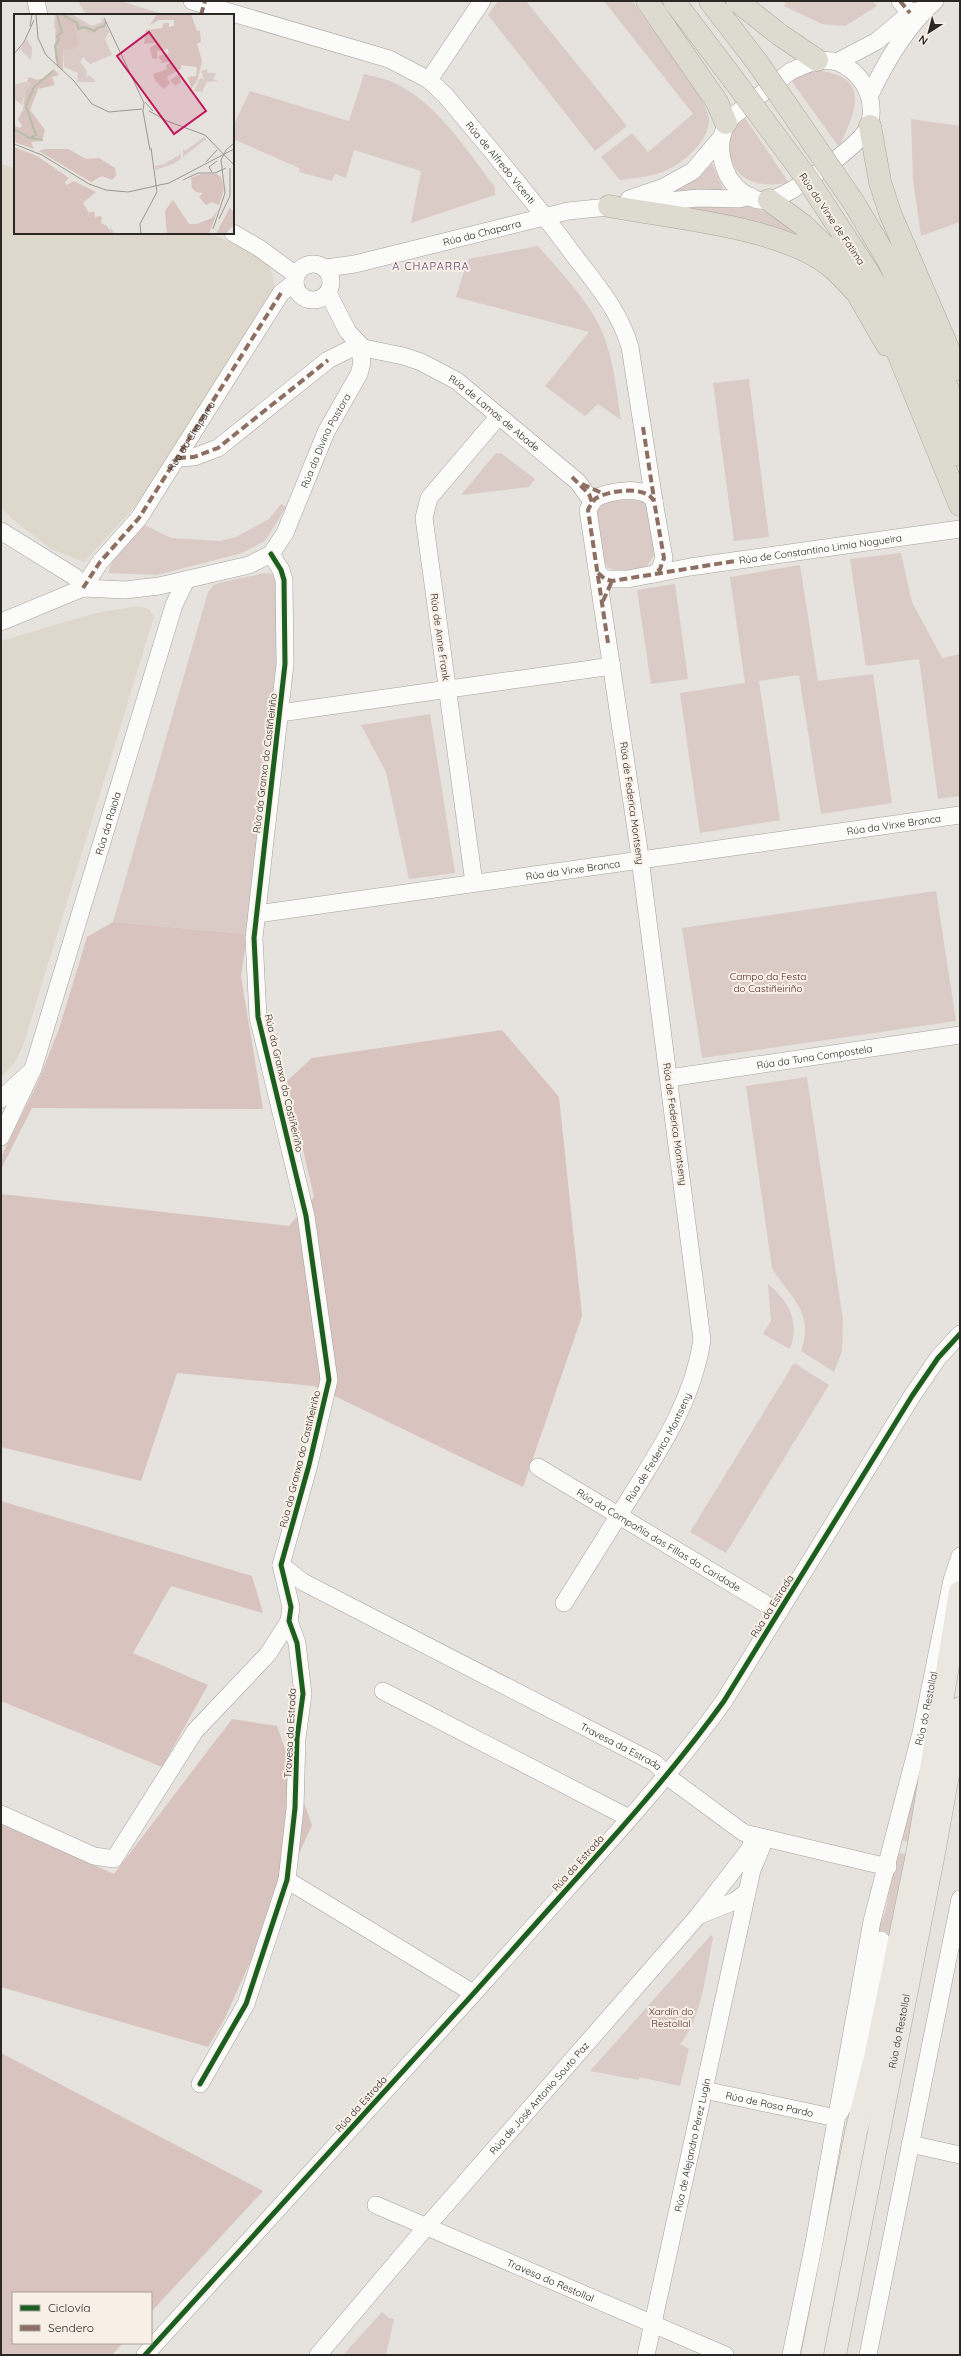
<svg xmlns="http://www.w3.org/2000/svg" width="961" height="2356" font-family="Quicksand,sans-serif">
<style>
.built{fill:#ded7cc}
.green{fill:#dbcbc7}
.forest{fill:#d9c3be}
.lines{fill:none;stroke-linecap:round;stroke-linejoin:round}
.street-casing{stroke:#a3a19d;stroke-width:18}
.primary-casing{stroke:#aaa699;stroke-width:23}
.highway-casing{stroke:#aaa699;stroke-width:23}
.street{stroke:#fbfbfa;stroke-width:17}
.primary{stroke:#e9e7e0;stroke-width:22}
.highway{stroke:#dddacf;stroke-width:22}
.highway-bridge-casing{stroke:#aaa699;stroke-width:23;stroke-linecap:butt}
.highway-bridge{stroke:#dddacf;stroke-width:22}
.quiet{stroke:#8d6e63;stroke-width:4;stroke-dasharray:8 4;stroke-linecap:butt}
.cycleway-casing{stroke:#f8f0e6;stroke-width:8}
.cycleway{stroke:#1b5e20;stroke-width:5}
.labels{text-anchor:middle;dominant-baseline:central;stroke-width:4;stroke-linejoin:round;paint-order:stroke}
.street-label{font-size:10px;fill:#2a2724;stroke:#f8f0e6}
.park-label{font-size:10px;fill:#4d1e1a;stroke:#f8f0e6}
.neighbourhood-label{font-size:11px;letter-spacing:1px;fill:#623c75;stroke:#f8f0e6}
.inset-river{fill:none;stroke:#b6bea8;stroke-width:2}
.inset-road{fill:none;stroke:#9b9793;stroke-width:1}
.view{fill:#c2185b;fill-opacity:0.15;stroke:#c2185b;stroke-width:2}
.inset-edge{fill:none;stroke:#2a2724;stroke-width:2}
</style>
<rect width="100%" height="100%" fill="#e6e2dd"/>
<path class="built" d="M 1,164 L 15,168 L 15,233 L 210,233 L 268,260 L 275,286 L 150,490 L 84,562 L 51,549 L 12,519 L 1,507 Z
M 138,606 L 149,609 L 154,617 L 152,623 L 23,1046 L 14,1064 L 1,1077 L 1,641 L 96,613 Z"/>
<path class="green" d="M 78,1 L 121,1 L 165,15 L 86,15 Z
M 498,1 L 526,1 L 627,126 L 595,151 L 488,15 Z
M 604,1 L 632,1 L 699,93 C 702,101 708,111 709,119 C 710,141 681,166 662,172 C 649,177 634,178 620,180 L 601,157 L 632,133 L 648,152 L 693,114 Z
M 786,1 L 873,1 L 877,6 L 845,26 L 822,24 L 784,6 Z
M 821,71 C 873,78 854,114 839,147 L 790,79 L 808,72 Z
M 364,74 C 372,76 382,78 390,81 C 437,101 465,149 495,187 L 495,195 L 411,223 L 421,171 L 354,150 L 346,178 L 335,174 L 332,181 L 300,172 L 299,168 L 233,139 L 233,126 L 250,91 L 349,121 Z
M 743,115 L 789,183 C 768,186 745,186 734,166 C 732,163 729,158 728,155 C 725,141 736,126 743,115 Z
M 911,119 L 960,126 L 960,222 L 921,236 L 913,180 Z
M 712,163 L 724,191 L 662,197 L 704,172 Z
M 727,204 C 758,206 768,212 795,229 L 790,238 L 679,207 Z
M 538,246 C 559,270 583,295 598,323 C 613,352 616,388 621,420 L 598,404 L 585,416 L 545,386 L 589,332 L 456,297 L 468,259 Z
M 749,379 L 769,537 L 734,541 L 713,383 Z
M 496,453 L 502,454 L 535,479 L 529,487 L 461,495 Z
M 632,500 L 643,502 L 648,510 L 656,552 L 646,568 L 619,572 L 608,568 C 598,551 594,527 598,508 L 610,501 Z
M 281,504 L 286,507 L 265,541 L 242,553 L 157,575 L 108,573 L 112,562 L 145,525 L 171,538 L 220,541 L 236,537 L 269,519 Z
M 901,553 L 912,602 L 942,658 L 960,654 L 960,796 L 938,799 L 919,659 L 866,666 L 850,559 Z
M 800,565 L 818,681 L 873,674 L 892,803 L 821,814 L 799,675 L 759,681 L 780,820 L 700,833 L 680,693 L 745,683 L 730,577 Z
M 265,573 L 272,574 L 276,579 L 278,665 L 247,934 L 113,922 L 208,592 L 214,585 L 219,583 Z
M 675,584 L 688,679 L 651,684 L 637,590 Z
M 430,714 L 455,873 L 409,879 L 386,772 L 361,725 Z
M 936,891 L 956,1021 L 702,1058 L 682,928 Z
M 807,1077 L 843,1320 L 842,1351 L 834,1372 L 801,1351 C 815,1312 790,1298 772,1268 L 746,1086 Z
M 768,1284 C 789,1301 800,1322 790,1349 L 763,1334 L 771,1321 Z
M 794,1363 L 829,1385 L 726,1553 L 690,1532 Z
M 916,1773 L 921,1773 L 908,1842 L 901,1840 Z
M 897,1853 L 906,1854 L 888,1937 L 876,1934 L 885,1913 Z
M 711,1935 L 713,1938 C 706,1971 702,2019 680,2044 L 689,2049 L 680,2086 L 639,2077 L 639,2080 L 590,2071 Z
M 382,2312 L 389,2318 L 394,2319 L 386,2355 L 343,2355 Z"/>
<path class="forest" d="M 113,922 L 247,934 L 241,977 L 263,1109 L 32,1108 L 1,1169 L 1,1157 L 38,1082 L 59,1029 L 87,937 Z
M 502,1030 L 559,1097 L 582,1316 L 523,1487 L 314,1386 L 177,1373 L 141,1481 L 1,1447 L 1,1194 L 289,1226 L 314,1197 L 287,1081 L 312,1058 Z
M 1,1501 L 252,1576 L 263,1613 L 171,1586 L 133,1653 L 208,1685 L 162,1767 L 1,1701 Z
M 232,1719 L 277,1726 L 312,1825 L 224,2020 L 208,2047 L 1,1987 L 1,1824 L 114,1874 Z
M 1,2053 L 263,2191 L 151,2312 L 151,2293 L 13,2293 L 13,2343 L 123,2343 L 112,2355 L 1,2355 Z"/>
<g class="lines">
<defs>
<g id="street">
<path d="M 36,1 L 39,15"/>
<path id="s1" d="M 192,1 L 389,59 L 429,80 L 445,95 C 489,148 533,199 573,254 C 596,284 619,310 630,347 L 654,501"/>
<path d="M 900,1 L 910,13"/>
<path d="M 817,60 C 823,61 832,60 838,62 C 860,72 873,92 871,115 C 870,119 871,124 869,127 C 857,147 792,195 769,200 C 751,204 730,185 725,169 C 718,150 719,131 733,116 L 791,71 Z"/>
<path d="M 837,62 L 877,41 L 910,13 L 925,9"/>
<path d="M 429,80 L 482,1"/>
<path d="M 870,95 C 886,61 907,26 935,1"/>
<path d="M 629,199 L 664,187 L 693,171 L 720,139"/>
<path d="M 233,233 L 259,248 L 296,275"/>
<circle cx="313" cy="282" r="18"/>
<path id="s2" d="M 326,268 L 355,264 L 568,211 L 698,198 L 739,199 L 750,196"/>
<path d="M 328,293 L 348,332 L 366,351"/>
<path id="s3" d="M 178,458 L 194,457 L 218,448 L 328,360 L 352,348 L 359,347 L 403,356 L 421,362 L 457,381 L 578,482 L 592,502"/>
<path d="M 1,531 L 75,577 L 83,588"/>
<path id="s4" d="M 598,573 L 605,579 L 628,579 L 690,567 L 960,529"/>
<path id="s5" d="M 83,588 L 100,562 L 139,518 L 281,293 L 295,282"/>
<path id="s6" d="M 1,622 L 83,588 L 125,590 L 159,586 L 249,565 L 271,554 L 285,533 L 326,432 L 359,374 L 362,363 L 359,347"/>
<path d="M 280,713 L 612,666"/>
<path d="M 474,883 L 424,518 L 429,498 L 498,417"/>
<path id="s7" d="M 257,914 L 960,815"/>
<path id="s8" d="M 669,1078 L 960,1035"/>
<path d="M 1,1099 L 29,1073"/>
<path id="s9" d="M 1,1137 L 33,1069 L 174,605 L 186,580"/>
<path id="s10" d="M 538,1467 L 779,1612"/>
<path id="s11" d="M 281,1565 L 303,1582 L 655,1763 L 672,1780 L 744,1833 L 888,1867"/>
<path id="s12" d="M 564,1603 C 586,1568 607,1534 629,1499 C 661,1448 693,1400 702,1340 L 638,843 L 588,510 C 590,506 592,502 595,499 C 608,490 646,485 654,501 L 664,558 L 660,569 L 655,574"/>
<path d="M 383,1691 L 629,1818"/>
<path d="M 1,1814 L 94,1856 L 114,1859 L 195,1731 L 268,1654 L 289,1621"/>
<path d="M 287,1880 L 473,1993"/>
<path d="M 700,1915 L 735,1901 L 747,1892"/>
<path d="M 857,2080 L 881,1940"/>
<path d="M 200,2084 L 246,2004 L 287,1880 L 295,1808 L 297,1738 L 303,1694 L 297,1643 L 289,1621 L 291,1607 L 281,1565 L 309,1465 L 329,1380 L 306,1216 L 258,1017 L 254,938 L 285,664 L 284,580 L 281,570 L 271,554"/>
<path id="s13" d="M 704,2090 L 836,2118 L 871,2063"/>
<path d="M 910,2144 L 960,2155"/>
<path id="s14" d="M 376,2205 L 725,2355"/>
<path d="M 145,2355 C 267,2222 388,2089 508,1955 C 581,1872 659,1791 724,1701 L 912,1396 L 938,1358 L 960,1334"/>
<path id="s15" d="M 318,2355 L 427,2226 L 698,1916 L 749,1850 L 755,1836"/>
<path id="s16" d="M 646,2355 L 752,1870 L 765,1839"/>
<path id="s17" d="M 791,2355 L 814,2243 L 872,1921 L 921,1733 L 952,1580 L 960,1556"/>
<path d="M 868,2355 L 960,1899"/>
</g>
<g id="primary">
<path d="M 812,2355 L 856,2132 L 875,2058 L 918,1849 L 960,1592"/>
<path id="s18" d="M 835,2355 L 934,1853 L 960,1708"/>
</g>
<path id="highway" d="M 647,1 L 717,102 L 726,123
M 674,1 L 733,79
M 710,1 L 757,62
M 737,1 L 780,35 L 817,60
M 870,126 L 880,182 L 890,213 L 957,369
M 769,200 L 803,225 L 837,258 L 887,345
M 854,203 L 889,262 L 960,415
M 609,206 C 671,218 778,226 829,265 C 838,272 847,282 855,291
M 834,220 L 868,272 L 914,351 L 960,455
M 887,326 L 960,505"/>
</defs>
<use href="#street" class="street-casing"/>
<use href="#primary" class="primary-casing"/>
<use href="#highway" class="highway-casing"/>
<use href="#street" class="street"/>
<use href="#primary" class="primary"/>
<use href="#highway" class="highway"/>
<defs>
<path id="highway-bridge" d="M 757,62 L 854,203
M 733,79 L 808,180 L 834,220"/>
</defs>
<use href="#highway-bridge" class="highway-bridge-casing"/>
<use href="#highway-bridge" class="highway-bridge"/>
<path class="quiet" d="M 900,1 L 910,13
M 201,15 L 205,1
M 643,427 L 654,499
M 178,458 L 194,457 L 218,448 L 328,360
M 572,477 L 589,494 L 592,502
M 582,484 L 604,494
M 598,573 L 605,579 L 612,581 L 735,561
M 83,588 L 100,562 L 139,518 L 281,293
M 603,601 L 612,581
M 608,643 L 588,510 C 590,506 592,502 595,499 C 608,490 646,485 654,501 L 664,558 L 660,569 L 655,574"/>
<defs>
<path id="cycleway" d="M 200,2084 L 246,2004 L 287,1880 L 295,1808 L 297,1738 L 303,1694 L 297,1643 L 289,1621 L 291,1607 L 281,1565 L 309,1465 L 329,1380 L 306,1216 L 258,1017 L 254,938 L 285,664 L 284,580 L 281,570 L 271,554
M 145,2355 C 267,2222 388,2089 508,1955 C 581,1872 659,1791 724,1701 L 912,1396 L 938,1358 L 960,1334"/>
</defs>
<use href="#cycleway" class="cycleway-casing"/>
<use href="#cycleway" class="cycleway"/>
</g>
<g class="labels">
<g class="street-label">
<text stroke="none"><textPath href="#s1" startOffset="360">Rúa de Alfredo Vicenti</textPath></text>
<text transform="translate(832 219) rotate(56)">Rúa da Virxe de Fátima</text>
<text stroke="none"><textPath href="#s2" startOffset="160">Rúa da Chaparra</textPath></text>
<text stroke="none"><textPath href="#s3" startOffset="370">Rúa de Lamas de Abade</textPath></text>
<text stroke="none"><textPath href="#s5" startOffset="187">Rúa da Chaparra</textPath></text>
<text stroke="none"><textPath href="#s6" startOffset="408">Rúa da Divina Pastora</textPath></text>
<text stroke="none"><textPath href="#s4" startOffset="227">Rúa de Constantino Limia Nogueira</textPath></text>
<text transform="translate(440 637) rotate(82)">Rúa de Anne Frank</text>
<text transform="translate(265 763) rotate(-83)">Rúa da Granxa do Castiñeiriño</text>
<text transform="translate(632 803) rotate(82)">Rúa de Federica Montseny</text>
<text stroke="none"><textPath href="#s9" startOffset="332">Rúa da Raiola</textPath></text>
<text stroke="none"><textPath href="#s7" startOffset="643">Rúa da Virxe Branca</textPath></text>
<text stroke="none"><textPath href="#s7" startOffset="319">Rúa da Virxe Branca</textPath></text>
<text stroke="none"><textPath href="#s8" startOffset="147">Rúa da Tuna Compostela</textPath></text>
<text transform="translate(284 1083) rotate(77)">Rúa da Granxa do Castiñeiriño</text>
<text transform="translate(675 1124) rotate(82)">Rúa de Federica Montseny</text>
<text stroke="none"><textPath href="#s12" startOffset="182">Rúa de Federica Montseny</textPath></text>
<text transform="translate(300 1459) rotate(-76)">Rúa da Granxa do Castiñeiriño</text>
<text stroke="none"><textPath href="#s10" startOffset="141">Rúa da Compañía das Fillas da Caridade</textPath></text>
<text transform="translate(772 1606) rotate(-58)">Rúa da Estrada</text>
<text stroke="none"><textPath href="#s17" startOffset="661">Rúa do Restollal</textPath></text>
<text transform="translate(290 1733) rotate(-87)">Travesa da Estrada</text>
<text stroke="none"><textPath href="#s11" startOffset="386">Travesa da Estrada</textPath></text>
<text transform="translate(578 1863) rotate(-48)">Rúa da Estrada</text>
<text stroke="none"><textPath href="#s18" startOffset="330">Rúa do Restollal</textPath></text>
<text stroke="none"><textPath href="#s15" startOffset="339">Rúa de José Antonio Souto Paz</textPath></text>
<text transform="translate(361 2104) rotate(-48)">Rúa da Estrada</text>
<text stroke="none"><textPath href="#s13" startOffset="67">Rúa de Rosa Pardo</textPath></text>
<text stroke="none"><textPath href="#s16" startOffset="215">Rúa de Alejandro Pérez Lugín</textPath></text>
<text stroke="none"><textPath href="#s14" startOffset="190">Travesa do Restollal</textPath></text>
</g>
<g class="park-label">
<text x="768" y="976">Campo da Festa<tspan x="768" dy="12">do Castiñeiriño</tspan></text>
<text x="671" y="2011">Xardín do<tspan x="671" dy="12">Restollal</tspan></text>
</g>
<g class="neighbourhood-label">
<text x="431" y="266">A CHAPARRA</text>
</g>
</g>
<g transform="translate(14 14)">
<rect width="220" height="220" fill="#e6e2dd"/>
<path d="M 41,0 L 57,0 L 78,12 L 88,8 L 87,4 L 90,6 L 95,18 L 91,25 L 98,41 L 76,50 L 69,43 L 67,47 L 65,46 L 73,57 L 72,65 L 74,61 L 80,65 L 81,68 L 63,68 L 64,59 L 50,53 L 49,35 L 58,36 L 65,32 L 62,22 L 40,14 ZM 13,25 L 18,34 L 17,46 L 6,35 ZM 193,55 L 194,59 L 202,59 L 199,65 L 205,67 L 193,68 L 188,78 L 180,77 L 186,64 L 190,65 L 187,57 ZM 11,68 L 17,70 L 11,78 L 8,91 L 0,85 L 0,71 ZM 190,123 L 192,125 L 169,143 L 169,135 L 171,137 ZM 167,140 L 167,145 L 159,150 L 141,156 L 141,152 L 150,150 Z" fill="#dbcbc7"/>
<path d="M 42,0 L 50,0 L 77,16 L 89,11 L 90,8 L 93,13 L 76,19 L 70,15 L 63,15 L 60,10 L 65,32 L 58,36 L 49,35 L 49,57 L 44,53 L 41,44 ZM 143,0 L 177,0 L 183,17 L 186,16 L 187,28 L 183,30 L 188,47 L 183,67 L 177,75 L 174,63 L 182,62 L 183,53 L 167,51 L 167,55 L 164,56 L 167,68 L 161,72 L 156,66 L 164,61 L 163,57 L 153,63 L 156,69 L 150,75 L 141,67 L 139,60 L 153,55 L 152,51 L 158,48 L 144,49 L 148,48 L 144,42 L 155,39 L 154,35 L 143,37 L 143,45 L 138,44 L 136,34 L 145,28 L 130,30 L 132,16 L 148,14 L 150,9 L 155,9 L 155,13 L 160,12 L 160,6 L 145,6 L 136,11 ZM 40,55 L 45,61 L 38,63 L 41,71 L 24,75 L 16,96 L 31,116 L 28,127 L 17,128 L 20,135 L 0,128 L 0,111 L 6,114 L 8,112 L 4,105 L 9,96 L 11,78 L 17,70 L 13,68 L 15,63 L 23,66 L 31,64 ZM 0,133 L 23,142 L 55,164 L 51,168 L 52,171 L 60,167 L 82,178 L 69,189 L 75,199 L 80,197 L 81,203 L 88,202 L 87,209 L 93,212 L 97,219 L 96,213 L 100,220 L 0,220 ZM 31,135 L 54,135 L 72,145 L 85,144 L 101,154 L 102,162 L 98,166 L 88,162 L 77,168 L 25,137 ZM 186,160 L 203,160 L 207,163 L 210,175 L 205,191 L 198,188 L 192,191 L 185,183 L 189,179 L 182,178 L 178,174 L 177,164 ZM 159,186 L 175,210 L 183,210 L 198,204 L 204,196 L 195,220 L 153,220 L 151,197 ZM 216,193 L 220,200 L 220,211 L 213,218 L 215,220 L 202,220 Z" fill="#d9c3be"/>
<path class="inset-river" d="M 43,0 L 48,19 L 43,22 L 45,25 L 41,32 L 44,51M 47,0 L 63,9 L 64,15 L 71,13 L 81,17 L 83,14 L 90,12 L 92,8M 0,115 L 16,124 L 22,121 L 12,92 L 20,73 L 39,57M 17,124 L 29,126"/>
<path class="inset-road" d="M 22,1 L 24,24 L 32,41 L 60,67 L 78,90 L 95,98 L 128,95M 90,4 L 130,89 L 129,97 L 136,136M 16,12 L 18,0M 0,40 L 10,28 L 20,6M 131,88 L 139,97M 135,97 L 153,107 L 191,121 L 220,151M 0,130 L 28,141 L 75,170 L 92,176 L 114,178 L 155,169 L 220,135M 137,134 L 143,178M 192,148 L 203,136M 198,158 L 195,153 L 203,147M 169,166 L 184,159 L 201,159 L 212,154M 205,205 L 216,182 L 216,154M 199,215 L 211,179 L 207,146 L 212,136 L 220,129M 127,220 L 126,210 L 143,178"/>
<path class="view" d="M 135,18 L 192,97 L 160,120 L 103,42 Z"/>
<rect width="220" height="220" class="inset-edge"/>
</g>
<rect width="961" height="2356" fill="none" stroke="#2a2724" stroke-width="4"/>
<rect x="12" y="2292" width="140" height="52" fill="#f8f0e6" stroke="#a6a098"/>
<rect x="20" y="2305" width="20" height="6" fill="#1b5e20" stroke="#a6a098"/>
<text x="48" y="2312" font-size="12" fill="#2a2724">Ciclovía</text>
<rect x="20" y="2325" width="20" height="6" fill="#8d6e63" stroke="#a6a098"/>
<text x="48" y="2332" font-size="12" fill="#2a2724">Sendero</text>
<g transform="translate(929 32) rotate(216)" stroke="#f8f0e6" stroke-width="3" paint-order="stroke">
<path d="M0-3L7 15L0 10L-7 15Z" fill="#2a2724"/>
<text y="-6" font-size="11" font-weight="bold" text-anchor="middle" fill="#2a2724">N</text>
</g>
</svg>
